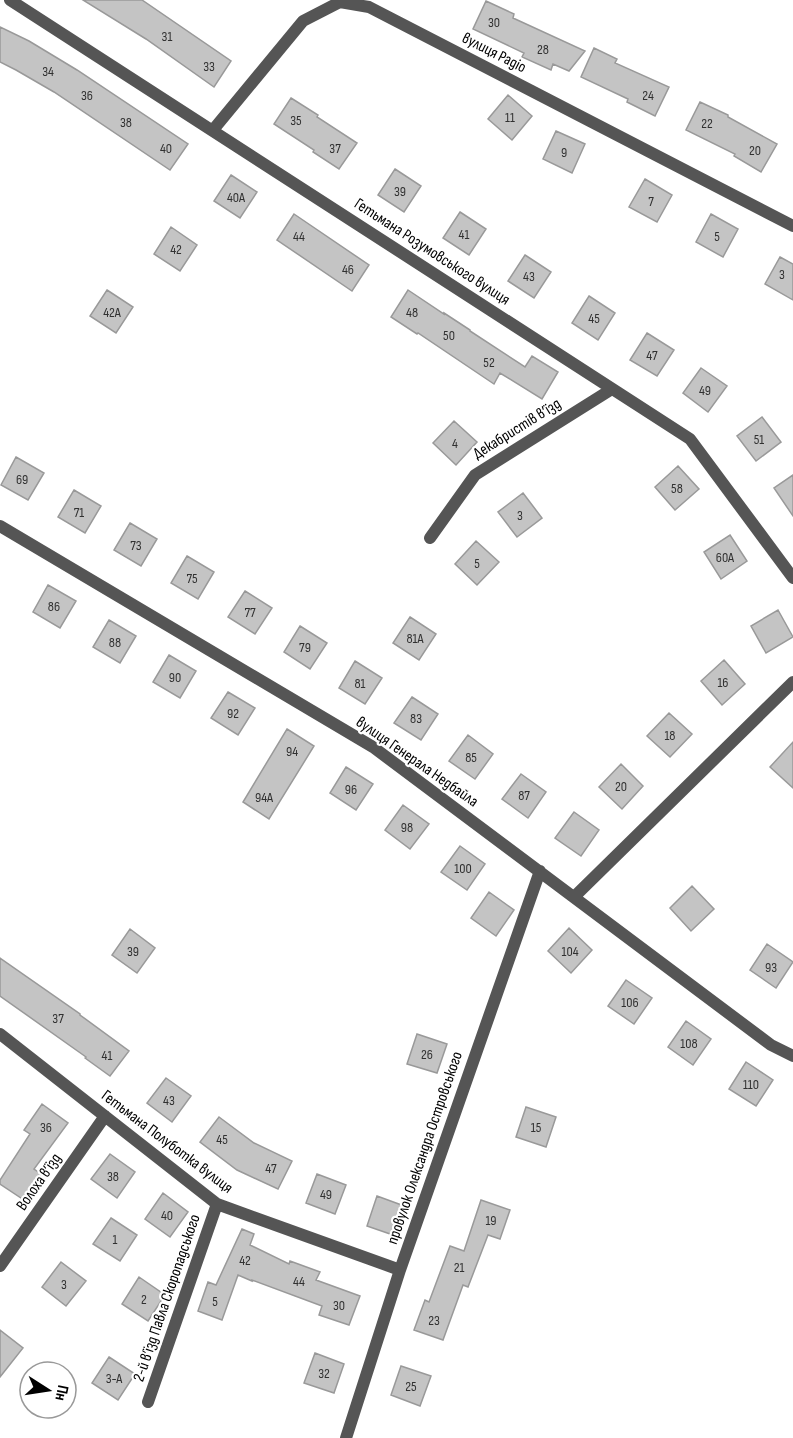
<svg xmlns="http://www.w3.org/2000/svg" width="793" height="1438" font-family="'Sofia Sans Condensed',sans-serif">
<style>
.building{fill:#c4c4c4;stroke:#999;stroke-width:1.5}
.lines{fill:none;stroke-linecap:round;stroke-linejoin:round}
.minor{stroke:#555;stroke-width:12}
.labels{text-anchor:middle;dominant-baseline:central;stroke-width:4.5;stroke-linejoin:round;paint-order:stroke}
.number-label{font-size:14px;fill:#313131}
.street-label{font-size:16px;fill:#000;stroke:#fff}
</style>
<rect width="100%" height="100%" fill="#fff"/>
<path class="building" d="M 83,0 L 142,0 L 231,61 L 214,87 L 146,39 Z
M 486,1 L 514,14 L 513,18 L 585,51 L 569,71 L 553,64 L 551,70 L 522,57 L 524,53 L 473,29 Z
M 0,27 L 29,41 L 77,70 L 188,144 L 170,170 L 54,92 L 16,70 L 0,62 Z
M 594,48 L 617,59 L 615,63 L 669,87 L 655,116 L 627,102 L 628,99 L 581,77 Z
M 508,95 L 532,116 L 512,140 L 488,119 Z
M 291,98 L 318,115 L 317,117 L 357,143 L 339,169 L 313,152 L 314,150 L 274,124 Z
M 700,102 L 728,115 L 728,117 L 777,144 L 761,172 L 734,156 L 735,154 L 686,130 Z
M 556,131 L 585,144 L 572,173 L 543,159 Z
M 395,169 L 421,186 L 404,212 L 378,195 Z
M 231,175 L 257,192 L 240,218 L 214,201 Z
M 645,179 L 672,195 L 657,222 L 629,207 Z
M 460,212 L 486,229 L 469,255 L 443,238 Z
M 294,214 L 369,265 L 352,291 L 277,240 Z
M 711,214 L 738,229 L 723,257 L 696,242 Z
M 171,227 L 197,245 L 180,271 L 154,254 Z
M 525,255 L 551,272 L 534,298 L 508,281 Z
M 780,257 L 793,264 L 793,300 L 765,284 Z
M 107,290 L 133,307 L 116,333 L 90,316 Z
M 408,290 L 444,314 L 444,313 L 470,330 L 470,331 L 525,367 L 532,356 L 558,372 L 542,399 L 500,373 L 494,384 L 418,333 L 417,334 L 391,317 Z
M 589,296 L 615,313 L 598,340 L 572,323 Z
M 647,333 L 674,350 L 657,376 L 630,360 Z
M 701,368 L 727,386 L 708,412 L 683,393 Z
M 762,417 L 781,442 L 756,461 L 737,436 Z
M 454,421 L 477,442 L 456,465 L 433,443 Z
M 16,457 L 44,473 L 28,500 L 1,485 Z
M 678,466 L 699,489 L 675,510 L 655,487 Z
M 793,475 L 793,516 L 774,488 Z
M 74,490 L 101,506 L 85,533 L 58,517 Z
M 523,493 L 542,518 L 517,537 L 498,512 Z
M 130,523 L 157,539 L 141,566 L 114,550 Z
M 730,535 L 747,561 L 721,579 L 704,552 Z
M 476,541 L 499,562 L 477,585 L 455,564 Z
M 187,556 L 214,572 L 198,599 L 171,583 Z
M 48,585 L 76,601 L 60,628 L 33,612 Z
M 245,591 L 272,608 L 255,634 L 228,617 Z
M 778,610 L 793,637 L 766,653 L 751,626 Z
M 410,617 L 436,634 L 419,660 L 393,643 Z
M 109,620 L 136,636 L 120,663 L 93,647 Z
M 300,626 L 327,643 L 310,669 L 284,652 Z
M 169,655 L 196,671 L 180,698 L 153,682 Z
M 724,660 L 745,684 L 722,705 L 701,681 Z
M 355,661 L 382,678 L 365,704 L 339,688 Z
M 228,692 L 255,708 L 238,735 L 211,718 Z
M 412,697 L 438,714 L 421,740 L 394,723 Z
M 669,713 L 692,734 L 670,757 L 647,736 Z
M 287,729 L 314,746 L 269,819 L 243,802 Z
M 468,735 L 493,754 L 475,779 L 449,761 Z
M 793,742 L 793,788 L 770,767 Z
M 621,764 L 643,786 L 622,809 L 599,787 Z
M 346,767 L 373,784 L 356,810 L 330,793 Z
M 521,774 L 546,792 L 528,818 L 502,799 Z
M 403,805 L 429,824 L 410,849 L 385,830 Z
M 574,812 L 599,830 L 581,856 L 555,838 Z
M 460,846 L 485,864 L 467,890 L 441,872 Z
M 692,886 L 714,909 L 691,931 L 670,908 Z
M 489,892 L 514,910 L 496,936 L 471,918 Z
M 569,928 L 592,950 L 571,973 L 548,951 Z
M 130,929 L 155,948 L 137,973 L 112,955 Z
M 767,944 L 793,962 L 776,988 L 750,970 Z
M 0,958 L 80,1014 L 80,1015 L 129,1051 L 110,1076 L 85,1058 L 86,1057 L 0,996 Z
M 626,980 L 652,998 L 634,1024 L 608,1006 Z
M 686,1021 L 711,1039 L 693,1065 L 668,1047 Z
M 417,1034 L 447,1044 L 437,1073 L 407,1064 Z
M 746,1062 L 773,1080 L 756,1106 L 729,1089 Z
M 166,1078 L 191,1096 L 172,1122 L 147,1103 Z
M 42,1104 L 68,1123 L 34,1169 L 41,1174 L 24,1200 L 0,1184 L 0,1180 L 30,1134 L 24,1130 Z
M 526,1107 L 556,1117 L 546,1147 L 516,1137 Z
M 219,1117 L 254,1143 L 292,1161 L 278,1189 L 237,1170 L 200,1142 Z
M 110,1154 L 135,1172 L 117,1198 L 91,1179 Z
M 317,1174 L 346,1185 L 335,1214 L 306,1203 Z
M 163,1193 L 188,1212 L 170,1237 L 145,1219 Z
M 377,1196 L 407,1207 L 396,1236 L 367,1226 Z
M 481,1200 L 510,1210 L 500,1239 L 488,1235 L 468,1287 L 463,1285 L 443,1340 L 414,1330 L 425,1300 L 429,1302 L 450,1246 L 464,1251 Z
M 111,1218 L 137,1235 L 120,1261 L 93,1244 Z
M 242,1229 L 254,1234 L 250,1245 L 289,1264 L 290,1261 L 320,1272 L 316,1280 L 360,1296 L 349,1325 L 319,1315 L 322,1306 L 252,1280 L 252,1281 L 238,1275 L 222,1320 L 198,1311 L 208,1282 L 216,1285 Z
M 61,1262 L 86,1281 L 66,1306 L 42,1287 Z
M 139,1277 L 165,1295 L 148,1321 L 122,1304 Z
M 0,1330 L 23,1348 L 0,1377 Z
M 315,1353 L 344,1364 L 334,1393 L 304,1383 Z
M 109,1357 L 135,1374 L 118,1400 L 92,1383 Z
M 401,1366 L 431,1376 L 420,1406 L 391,1395 Z"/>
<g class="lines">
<path class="minor" d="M 10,0 L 690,439 L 793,578
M 213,130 L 303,21 L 340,2 L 369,7 L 793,226
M 0,526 L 373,747 L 771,1045 L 793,1056
M 430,538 L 475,475 L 612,389
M 574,897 L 793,682
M 0,1034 L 217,1204 L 400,1270
M 0,1266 L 105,1116
M 148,1402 L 217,1204
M 346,1438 L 400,1270 L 540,871"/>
</g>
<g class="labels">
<g class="number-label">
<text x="494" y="22">30</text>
<text x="167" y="36">31</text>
<text x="543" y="49">28</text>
<text x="209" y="66">33</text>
<text x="48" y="71">34</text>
<text x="87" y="95">36</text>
<text x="648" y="95">24</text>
<text x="510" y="117">11</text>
<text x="296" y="120">35</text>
<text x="126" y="122">38</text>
<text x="707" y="123">22</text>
<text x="166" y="148">40</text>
<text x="335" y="148">37</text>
<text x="755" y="150">20</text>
<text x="564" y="152">9</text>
<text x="400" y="191">39</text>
<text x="236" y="197">40А</text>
<text x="651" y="201">7</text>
<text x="464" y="234">41</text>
<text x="299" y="236">44</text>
<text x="717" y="236">5</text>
<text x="176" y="249">42</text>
<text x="348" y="269">46</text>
<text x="782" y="274">3</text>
<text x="529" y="276">43</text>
<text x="112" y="312">42А</text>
<text x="412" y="312">48</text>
<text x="594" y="318">45</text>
<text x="449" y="335">50</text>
<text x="652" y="355">47</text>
<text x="489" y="362">52</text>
<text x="705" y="390">49</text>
<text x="759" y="439">51</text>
<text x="455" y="443">4</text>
<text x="22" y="479">69</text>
<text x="677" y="488">58</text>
<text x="79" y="512">71</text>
<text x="520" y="515">3</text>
<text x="136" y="545">73</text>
<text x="725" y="557">60А</text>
<text x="477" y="563">5</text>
<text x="192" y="578">75</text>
<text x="54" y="606">86</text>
<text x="250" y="612">77</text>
<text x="415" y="638">81А</text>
<text x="115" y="642">88</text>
<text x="305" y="647">79</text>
<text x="175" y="677">90</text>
<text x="723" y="682">16</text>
<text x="360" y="683">81</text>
<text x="233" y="713">92</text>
<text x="416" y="718">83</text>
<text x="670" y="735">18</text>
<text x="292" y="751">94</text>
<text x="471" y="757">85</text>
<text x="621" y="786">20</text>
<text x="351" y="789">96</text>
<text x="524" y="795">87</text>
<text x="264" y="797">94А</text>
<text x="407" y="827">98</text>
<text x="463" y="868">100</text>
<text x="133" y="951">39</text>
<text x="570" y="951">104</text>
<text x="771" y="967">93</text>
<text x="630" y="1002">106</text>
<text x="58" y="1018">37</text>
<text x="689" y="1043">108</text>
<text x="427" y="1054">26</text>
<text x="107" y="1055">41</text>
<text x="751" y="1084">110</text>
<text x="169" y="1100">43</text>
<text x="46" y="1127">36</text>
<text x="536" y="1127">15</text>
<text x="222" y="1139">45</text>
<text x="271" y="1168">47</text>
<text x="113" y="1176">38</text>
<text x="326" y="1194">49</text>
<text x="167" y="1215">40</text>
<text x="491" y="1220">19</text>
<text x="115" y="1239">1</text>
<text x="245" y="1260">42</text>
<text x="459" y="1267">21</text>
<text x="299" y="1281">44</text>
<text x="64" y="1284">3</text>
<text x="144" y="1299">2</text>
<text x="215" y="1301">5</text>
<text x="339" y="1305">30</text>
<text x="434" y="1320">23</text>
<text x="324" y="1373">32</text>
<text x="114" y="1378">3-А</text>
<text x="411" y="1386">25</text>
</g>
<g class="street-label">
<text transform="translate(494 53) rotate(27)">вулиця Радіо</text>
<text transform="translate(432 252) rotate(33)">Гетьмана Розумовського вулиця</text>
<text transform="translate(517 429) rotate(-32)">Декабристів в’їзд</text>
<text transform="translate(417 762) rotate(35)">вулиця Генерала Недбайла</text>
<text transform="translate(167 1142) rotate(37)">Гетьмана Полуботка вулиця</text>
<text transform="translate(425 1148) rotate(-71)">провулок Олександра Островського</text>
<text transform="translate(39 1182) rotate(-55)">Волоха в’їзд</text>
<text transform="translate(167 1298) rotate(-71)">2-й в’їзд Павла Скоропадського</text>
</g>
</g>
<g transform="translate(48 1390) rotate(102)"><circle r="28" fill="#ffffff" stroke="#999999" stroke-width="1.5"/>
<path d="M0-4.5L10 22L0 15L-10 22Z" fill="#000000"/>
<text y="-9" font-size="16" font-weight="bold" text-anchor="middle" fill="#000000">Пн</text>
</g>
</svg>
